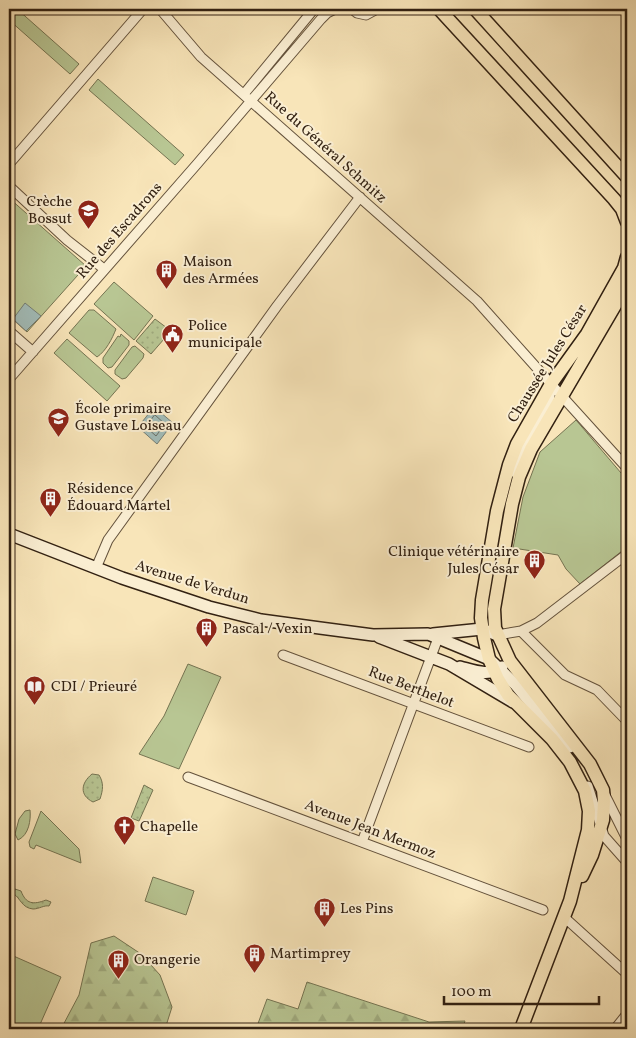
<svg xmlns="http://www.w3.org/2000/svg" width="636" height="1038" font-family="Vollkorn,serif">
<style>
.green{fill:#b8c693;stroke:#757452}
.forest{fill:url(#forest-firs);stroke:#757452}
.garden{fill:url(#garden-dots);stroke:#757452}
.water{fill:#a2bdba;stroke:#757f77}
.lines{fill:none;stroke-linecap:round;stroke-linejoin:round}
.shore{stroke:#6a6f66;stroke-width:1}
.street-casing{stroke:#64523c;stroke-width:11}
.secondary-casing{stroke:#322112;stroke-width:14}
.primary-casing{stroke:#322112;stroke-width:15}
.street{stroke:#faeed2;stroke-width:9}
.secondary{stroke:#faeed2;stroke-width:11}
.primary{stroke:#f8e5b9;stroke-width:12}
.labels{text-anchor:middle;dominant-baseline:central;stroke-width:4;stroke-linejoin:round;paint-order:stroke}
.street-label{font-size:15px;fill:#322112;stroke:#faeed2}
.poi-label{font-size:15px;fill:#322112;stroke:#faeed2;text-anchor:start}
</style>
<defs>
<pattern id="forest-firs" width="22" height="20" patternUnits="userSpaceOnUse" patternTransform="scale(1.25)"><rect width="22" height="20" fill="#b8c693"/><path d="M5 1l3.5 6h-7zM16 11l3.5 6h-7z" fill="#9faa7e"/></pattern>
<pattern id="garden-dots" width="8" height="8" patternUnits="userSpaceOnUse" patternTransform="scale(1.25)"><rect width="8" height="8" fill="#b8c693"/><path d="M2 2h.1M6 6h.1" fill="none" stroke="#9faa7e" stroke-width="1.8" stroke-linecap="round"/></pattern>
</defs>
<rect width="100%" height="100%" fill="#f8e5b9"/>
<filter id="stains"><feTurbulence type="fractalNoise" baseFrequency=".004" numOctaves="4"/><feColorMatrix values="0 0 0 0 .2 0 0 0 0 .09 0 0 0 0 .02 0 0 0 .5 -.17"/></filter>
<radialGradient id="worn" r=".72"><stop offset=".6" stop-color="#630" stop-opacity="0"/><stop offset="1" stop-color="#630" stop-opacity=".3"/></radialGradient>
<path class="green" d="M 9,9 L 17,9 L 79,64 L 70,74 L 9,20 Z
M 98,79 L 184,155 L 175,165 L 89,90 Z
M 9,198 L 86,266 L 27,332 L 9,316 Z
M 114,282 L 153,316 L 134,340 L 94,304 Z
M 89,310 L 94,310 L 116,329 C 112,339 106,351 97,357 L 69,333 Z
M 121,334 L 129,341 L 129,345 L 112,367 L 108,368 L 103,363 L 103,358 L 118,336 L 120,337 Z
M 67,339 L 120,386 L 107,401 L 54,353 Z
M 135,346 L 144,354 L 143,358 L 126,378 L 122,379 L 115,374 L 115,370 L 132,347 Z
M 576,420 L 627,480 L 627,547 L 580,584 L 566,569 L 558,555 L 513,548 L 523,497 L 540,452 Z
M 188,664 L 221,677 L 179,769 L 139,754 L 164,716 Z
M 30,810 C 31,820 29,835 18,840 L 15,834 L 19,819 L 25,811 Z
M 41,811 L 79,849 L 81,863 L 36,845 L 34,849 L 30,847 L 29,842 Z
M 153,877 L 194,891 L 186,915 L 145,901 Z
M 9,954 L 61,977 L 38,1029 L 9,1029 Z"/>
<path class="forest" d="M 114,936 L 141,954 L 160,975 L 172,1007 L 165,1029 L 61,1029 L 79,995 L 91,943 Z
M 307,982 L 429,1022 L 465,1021 L 462,1029 L 256,1029 L 267,999 L 298,1009 Z"/>
<path class="garden" d="M 155,319 L 171,331 L 151,354 L 136,341 Z
M 92,774 L 99,775 C 104,783 103,790 100,799 L 93,802 C 79,795 81,783 92,774 Z
M 144,785 L 153,790 L 139,821 L 131,818 Z
M 15,889 L 21,891 C 26,904 33,905 46,900 L 51,902 L 49,906 C 44,905 39,909 33,909 C 22,908 20,898 14,894 Z"/>
<path class="water" d="M 25,303 L 41,316 L 26,331 L 13,319 Z
M 154,407 L 173,423 L 157,444 L 138,427 Z"/>
<g class="lines">
<path class="shore" d="M 155,415 L 165,424 L 156,436 L 146,427 Z"/>
<defs>
<path id="street" d="M 160,9 L 201,57 L 477,301 L 569,404 L 627,468
M 352,9 L 357,13 L 366,15 L 377,9
M 244,94 L 314,9
M 9,164 L 143,9
M 9,186 L 67,240 L 104,269
M 9,331 L 33,352
M 9,379 L 197,164 L 321,19 L 327,13 L 335,9
M 515,473 C 519,460 524,447 531,435 C 540,418 552,405 551,384
M 96,568 L 108,540 L 277,306 L 360,197
M 521,631 L 565,675 L 597,690 L 627,721
M 497,635 L 521,631 L 537,623 L 627,554
M 283,655 L 529,747
M 188,777 L 543,910
M 588,786 L 604,836 L 627,862
M 605,795 L 627,839
M 362,842 L 438,638
M 564,917 L 627,974
M 615,1029 L 627,1014"/>
<path id="secondary" d="M 9,534 L 122,578 L 209,607 L 261,620 L 320,628 L 373,635 L 428,634 L 438,638 L 489,659 L 515,684 L 540,714 L 570,747
M 433,634 L 482,629 L 497,635
M 379,637 L 449,664 L 513,702
M 460,667 C 475,671 489,677 502,667"/>
<path id="primary" d="M 439,9 L 614,199 L 622,209 L 627,222
M 475,9 L 627,177
M 582,876 L 592,855 L 603,820 L 604,801 L 603,790 L 590,764 L 510,661 L 495,628 L 494,609 L 512,504 L 519,477 L 531,449 L 627,285
M 521,1029 L 570,901 L 588,830 L 589,811 L 585,791 L 570,762 L 552,739 L 508,695 L 498,679 L 489,659 L 484,638 L 481,618 L 482,600 L 497,511 L 509,465 L 517,444 L 551,384 L 587,334 L 624,268 L 627,257"/>
</defs>
<use href="#street" class="street-casing"/>
<use href="#secondary" class="secondary-casing"/>
<use href="#primary" class="primary-casing"/>
<use href="#street" class="street"/>
<use href="#secondary" class="secondary"/>
<use href="#primary" class="primary"/>
</g>
<defs>
<symbol id="school-pin" viewBox="-11 -11 22 30"><path d="M0 17L-7.5 6A9.5 9.5 0 1 1 7.5 6Z" fill="#8f2418" stroke="#faeed2"/><path d="M0-5L7-2L0 1L-7-2ZM-4 1L0 2.5L4 1V4Q0 6-4 4Z" fill="#fff"/></symbol>
<symbol id="building-pin" viewBox="-11 -11 22 30"><path d="M0 17L-7.5 6A9.5 9.5 0 1 1 7.5 6Z" fill="#8f2418" stroke="#faeed2"/><path d="M-4-6H4V6H1V3H-1V6H-4ZM-2.5-4.3h1.7v1.8h-1.7ZM.8-4.3h1.7v1.8H.8ZM-2.5-1h1.7V.8h-1.7ZM.8-1h1.7V.8H.8Z" fill="#fff"/></symbol>
<symbol id="civic-pin" viewBox="-11 -11 22 30"><path d="M0 17L-7.5 6A9.5 9.5 0 1 1 7.5 6Z" fill="#8f2418" stroke="#faeed2"/><path d="M-.6-6.5H3V-4.5H.6V-3L4-1V1h2V6H-6V1h2V-1L-.6-3ZM-1.2 2.5V6h2.4V2.5Z" fill="#fff"/></symbol>
<symbol id="library-pin" viewBox="-11 -11 22 30"><path d="M0 17L-7.5 6A9.5 9.5 0 1 1 7.5 6Z" fill="#8f2418" stroke="#faeed2"/><path d="M-6-4Q-3-5.5-.7-3.5V5Q-3 3-6 4ZM6-4Q3-5.5 .7-3.5V5Q3 3 6 4Z" fill="#fff"/></symbol>
<symbol id="church-pin" viewBox="-11 -11 22 30"><path d="M0 17L-7.5 6A9.5 9.5 0 1 1 7.5 6Z" fill="#8f2418" stroke="#faeed2"/><path d="M-1.2-6h2.4v3.5h3.3v2.4h-3.3V6h-2.4V-.1h-3.3v-2.4h3.3Z" fill="#fff"/></symbol>
</defs>
<g fill-rule="evenodd">
<use href="#school-pin" x="76" y="198" width="25" height="34"/>
<use href="#building-pin" x="154" y="258" width="25" height="34"/>
<use href="#civic-pin" x="160" y="322" width="25" height="34"/>
<use href="#school-pin" x="46" y="406" width="25" height="34"/>
<use href="#building-pin" x="38" y="486" width="25" height="34"/>
<use href="#building-pin" x="522" y="548" width="25" height="34"/>
<use href="#building-pin" x="194" y="616" width="25" height="34"/>
<use href="#library-pin" x="22" y="674" width="25" height="34"/>
<use href="#church-pin" x="112" y="814" width="25" height="34"/>
<use href="#building-pin" x="312" y="896" width="25" height="34"/>
<use href="#building-pin" x="242" y="942" width="25" height="34"/>
<use href="#building-pin" x="106" y="948" width="25" height="34"/>
</g>
<g class="labels">
<g class="street-label">
<text transform="translate(325 148) rotate(42)">Rue du Général Schmitz</text>
<text transform="translate(120 231) rotate(-49)">Rue des Escadrons</text>
<text transform="translate(548 364) rotate(-58)">Chaussée Jules César</text>
<text transform="translate(192 583) rotate(17)">Avenue de Verdun</text>
<text transform="translate(411 688) rotate(21)">Rue Berthelot</text>
<text transform="translate(370 830) rotate(21)">Avenue Jean Mermoz</text>
</g>
<g class="poi-label">
<text x="72" y="202" text-anchor="end">Crèche<tspan x="72" dy="17">Bossut</tspan></text>
<text x="183" y="262">Maison<tspan x="183" dy="17">des Armées</tspan></text>
<text x="188" y="326">Police<tspan x="188" dy="17">municipale</tspan></text>
<text x="75" y="409">École primaire<tspan x="75" dy="17">Gustave Loiseau</tspan></text>
<text x="67" y="489">Résidence<tspan x="67" dy="17">Édouard Martel</tspan></text>
<text x="519" y="552" text-anchor="end">Clinique vétérinaire<tspan x="519" dy="17">Jules César</tspan></text>
<text x="223" y="629">Pascal / Vexin</text>
<text x="51" y="687">CDI / Prieuré</text>
<text x="140" y="827">Chapelle</text>
<text x="340" y="909">Les Pins</text>
<text x="270" y="954">Martimprey</text>
<text x="134" y="960">Orangerie</text>
</g>
</g>
<rect width="636" height="1038" fill="none" stroke="#f8e5b9" stroke-width="30"/>
<rect x="10" y="10" width="616" height="1018" fill="none" stroke="#322112" stroke-width="2.5"/>
<rect x="15" y="15" width="606" height="1008" fill="none" stroke="#322112"/>
<path d="M444 996v8h155v-8" fill="none" stroke="#322112" stroke-width="2.5"/>
<text x="451" y="996" font-size="15" fill="#322112" stroke="#faeed2" stroke-width="4" paint-order="stroke">100 m</text>
<rect width="100%" height="100%" filter="url(#stains)"/>
<rect width="100%" height="100%" fill="url(#worn)"/>
</svg>
